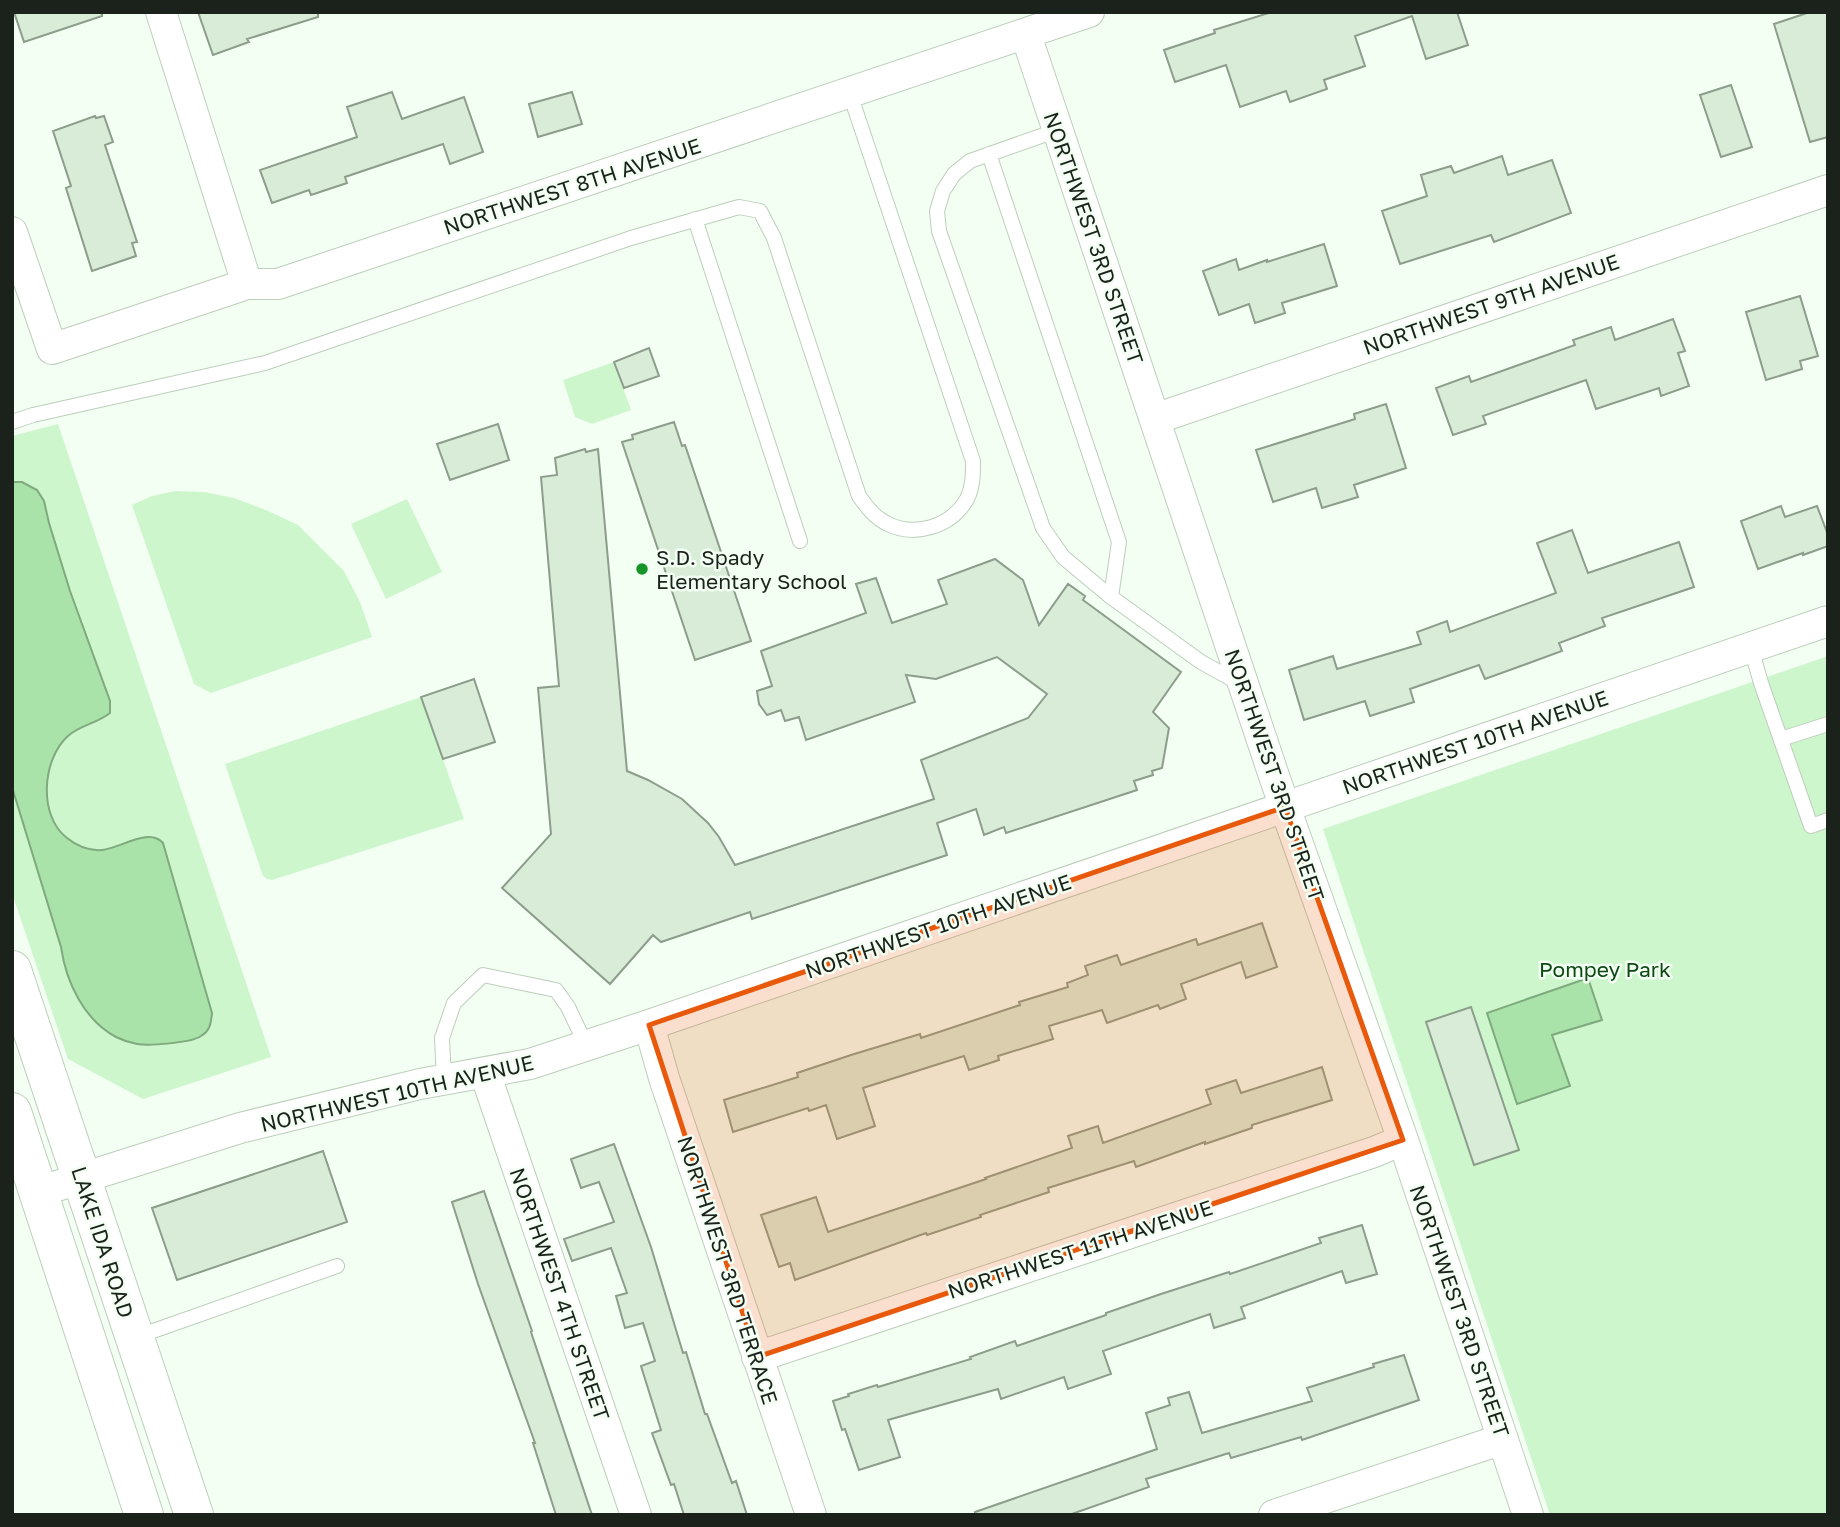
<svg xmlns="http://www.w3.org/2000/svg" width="1840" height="1527" font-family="'Golos Text',sans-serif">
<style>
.green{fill:#cdf6cc}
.water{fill:#aae3a9;stroke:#7fa97e;stroke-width:2}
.building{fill:#d8ecd8;stroke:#8c9e8b;stroke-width:2}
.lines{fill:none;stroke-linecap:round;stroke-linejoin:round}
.lane-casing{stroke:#bccebb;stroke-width:16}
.street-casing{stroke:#bccebb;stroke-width:32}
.secondary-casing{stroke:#bccebb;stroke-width:40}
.lane{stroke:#fff;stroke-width:14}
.street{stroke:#fff;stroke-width:30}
.secondary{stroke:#fff;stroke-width:38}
.marked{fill:#e8590c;fill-opacity:0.2;stroke:#e8590c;stroke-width:5;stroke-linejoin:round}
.poi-dot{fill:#159528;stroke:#f3fff3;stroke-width:2.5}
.labels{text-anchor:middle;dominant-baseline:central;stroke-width:5;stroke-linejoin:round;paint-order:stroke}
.street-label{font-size:21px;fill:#1b221b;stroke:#f3fff3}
.poi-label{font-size:21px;fill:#1b221b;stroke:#f3fff3;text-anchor:start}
.park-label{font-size:21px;fill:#0c4913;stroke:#f3fff3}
</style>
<rect width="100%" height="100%" fill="#f3fff3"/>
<path class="green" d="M 614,362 L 631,410 L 592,424 L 575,417 L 563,380 Z
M 58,424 L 271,1057 L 143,1099 L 68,1059 L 12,893 L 12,436 Z
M 175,491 L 204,492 L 234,498 L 266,510 L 298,525 L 344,571 L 360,602 L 372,637 L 211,693 L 194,684 L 132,505 L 152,496 Z
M 407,499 L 442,572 L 386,599 L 351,524 Z
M 1828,656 L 1828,1515 L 1550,1515 L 1323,829 Z
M 421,697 L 464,819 L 272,880 L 267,879 L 263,876 L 225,764 Z"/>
<path class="water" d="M 14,482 L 22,482 L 37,490 L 44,501 L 49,523 L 70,591 L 110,701 L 110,713 C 96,724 80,725 68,736 C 42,759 38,816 67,838 C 77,846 90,851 102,850 C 121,848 149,827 163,843 L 212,1013 C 211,1023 210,1031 201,1036 C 191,1043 149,1046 137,1044 C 131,1043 122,1040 116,1037 C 84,1020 66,982 61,947 L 12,787 L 12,483 Z
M 1588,978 L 1602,1020 L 1552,1035 L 1570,1086 L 1517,1104 L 1487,1013 Z"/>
<path class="building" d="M 14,12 L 102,12 L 102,16 L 24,42 Z
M 198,12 L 318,12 L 318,17 L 247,39 L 249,42 L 213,55 Z
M 1272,12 L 1457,12 L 1468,45 L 1426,59 L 1412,16 L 1355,36 L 1365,66 L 1324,80 L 1327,89 L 1290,102 L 1286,91 L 1240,107 L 1226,65 L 1175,82 L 1164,50 L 1215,33 L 1214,30 Z
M 1810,12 L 1828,12 L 1828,137 L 1810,142 L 1774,24 Z
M 1731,85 L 1752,147 L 1721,157 L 1700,95 Z
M 392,92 L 402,119 L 464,97 L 483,152 L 450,164 L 443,144 L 345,177 L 347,183 L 311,195 L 309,190 L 272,203 L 260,170 L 357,137 L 347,107 Z
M 572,92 L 582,124 L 538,137 L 529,104 Z
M 95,116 L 96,118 L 104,116 L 113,142 L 105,145 L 137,242 L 132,243 L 136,256 L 92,271 L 66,188 L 71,186 L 53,131 Z
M 1502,156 L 1508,175 L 1552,160 L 1571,213 L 1494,242 L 1491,235 L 1400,264 L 1382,211 L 1427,196 L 1421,175 L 1451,166 L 1454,173 Z
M 1324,244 L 1337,286 L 1282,303 L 1285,313 L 1255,323 L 1249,304 L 1219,315 L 1203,271 L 1236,259 L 1239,270 L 1267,260 L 1267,262 Z
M 1800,296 L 1818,356 L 1800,361 L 1802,369 L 1766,380 L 1746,312 Z
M 1673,319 L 1685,351 L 1678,353 L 1689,386 L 1661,396 L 1659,388 L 1596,409 L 1586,380 L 1483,416 L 1486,424 L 1453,435 L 1436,388 L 1469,376 L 1471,382 L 1575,345 L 1573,340 L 1611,327 L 1615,340 Z
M 649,348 L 659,376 L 624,388 L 614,362 Z
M 1386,404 L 1406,468 L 1354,485 L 1358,497 L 1322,508 L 1316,488 L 1273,502 L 1256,450 L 1355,419 L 1354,414 Z
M 674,422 L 682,446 L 685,445 L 751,641 L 695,660 L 622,442 L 633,439 L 632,435 Z
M 498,424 L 509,460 L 450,480 L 437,444 Z
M 585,449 L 586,452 L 598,449 L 627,771 L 648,780 L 682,799 L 708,823 L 719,837 L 735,865 L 934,799 L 921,760 L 1028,718 L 1047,694 L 997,657 L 936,679 L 906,675 L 915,702 L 806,740 L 799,717 L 785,721 L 781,710 L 767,715 L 759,704 L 757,691 L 772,686 L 761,651 L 866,613 L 856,584 L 876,578 L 892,623 L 947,604 L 938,580 L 995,559 L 1023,580 L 1039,625 L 1068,584 L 1085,596 L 1083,600 L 1181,672 L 1153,712 L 1169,728 L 1162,768 L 1152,771 L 1153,775 L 1134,781 L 1137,790 L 1006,833 L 1004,827 L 984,835 L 976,809 L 937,823 L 947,855 L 752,919 L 750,912 L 661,942 L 653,935 L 610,984 L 502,888 L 551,834 L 538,688 L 559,686 L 541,477 L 557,475 L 555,458 Z
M 1781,506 L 1785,517 L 1817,506 L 1828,535 L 1828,546 L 1803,555 L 1803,553 L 1758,569 L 1741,521 Z
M 1572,530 L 1588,573 L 1679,542 L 1694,587 L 1602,618 L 1605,626 L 1559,643 L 1562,651 L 1485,679 L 1479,665 L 1410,689 L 1414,702 L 1370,716 L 1365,701 L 1304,720 L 1289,670 L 1333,656 L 1337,669 L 1421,644 L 1417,632 L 1447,621 L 1450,632 L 1556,593 L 1537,543 Z
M 474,679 L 495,742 L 443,759 L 421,697 Z
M 1262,923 L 1277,967 L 1246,978 L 1241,962 L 1181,984 L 1186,999 L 1160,1009 L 1158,1005 L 1107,1023 L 1102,1010 L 1049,1026 L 1053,1039 L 998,1056 L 999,1060 L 969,1070 L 964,1056 L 863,1088 L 875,1126 L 837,1139 L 826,1105 L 809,1111 L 808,1108 L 733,1132 L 724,1100 L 798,1077 L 797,1073 L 851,1055 L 920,1034 L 921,1038 L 1020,1005 L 1019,1002 L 1068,987 L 1067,983 L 1088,975 L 1085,966 L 1117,955 L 1121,965 L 1196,939 L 1198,945 Z
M 1471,1007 L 1519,1150 L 1474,1165 L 1426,1022 Z
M 1322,1067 L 1332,1100 L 1252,1125 L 1252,1128 L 1205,1144 L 1205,1142 L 1136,1167 L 1134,1161 L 1048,1188 L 1049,1192 L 980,1215 L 981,1217 L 927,1235 L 926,1233 L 795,1280 L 790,1263 L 779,1267 L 761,1215 L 816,1197 L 828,1232 L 986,1179 L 985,1178 L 1072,1148 L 1068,1136 L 1098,1126 L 1103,1143 L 1211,1104 L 1206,1090 L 1236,1080 L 1241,1093 Z
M 614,1144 L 651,1247 L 683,1353 L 686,1352 L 705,1414 L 707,1414 L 732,1483 L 736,1481 L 747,1515 L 684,1515 L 674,1484 L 671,1485 L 652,1433 L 661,1430 L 641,1366 L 655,1361 L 643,1323 L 625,1328 L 616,1296 L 627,1293 L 611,1248 L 572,1261 L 564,1239 L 614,1222 L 599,1182 L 581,1188 L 571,1159 Z
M 323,1151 L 347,1222 L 177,1280 L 152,1208 Z
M 484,1191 L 532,1331 L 531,1332 L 592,1515 L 556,1515 L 533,1443 L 535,1443 L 478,1284 L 452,1202 Z
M 1362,1225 L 1377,1274 L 1346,1283 L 1342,1271 L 1241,1307 L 1245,1318 L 1214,1328 L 1210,1314 L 1103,1351 L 1111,1374 L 1068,1389 L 1064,1377 L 1001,1399 L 998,1389 L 888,1420 L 900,1457 L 859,1470 L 845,1429 L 842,1430 L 833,1401 L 849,1396 L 848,1394 L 877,1385 L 878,1387 L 971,1359 L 970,1357 L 1015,1341 L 1017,1346 L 1106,1315 L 1106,1313 L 1161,1294 L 1229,1272 L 1230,1274 L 1321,1243 L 1319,1238 Z
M 1404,1355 L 1419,1400 L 1302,1440 L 1301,1437 L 1231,1458 L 1229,1453 L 1146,1479 L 1149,1487 L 1069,1515 L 975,1515 L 975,1512 L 1157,1449 L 1146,1413 L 1170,1405 L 1168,1398 L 1189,1392 L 1202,1433 L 1312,1401 L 1307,1388 L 1374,1367 L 1373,1364 Z"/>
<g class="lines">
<defs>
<path id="lane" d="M 1058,130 L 970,161 L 954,174 L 943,191 L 937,211 L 939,231 L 1043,528 L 1063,557 L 1111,597 L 1201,662 L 1241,684
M 989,154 L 1119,542 L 1111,597
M 695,219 L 800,541
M 12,422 L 33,415 L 265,363 L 631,238 L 739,207 L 760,211 L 774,238 L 859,496 C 867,507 874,517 886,523 C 914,538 951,527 967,499 C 973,487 973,474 973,461 L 850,94
M 1751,648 L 1761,683 L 1811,826 L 1828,820
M 1781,739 L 1828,724
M 444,1080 L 442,1038 L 454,1003 L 483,975 L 556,990 L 568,1007 L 586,1045
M 136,1337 L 337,1266"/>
<path id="street" d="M 161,12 L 247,284
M 1026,35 L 1275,779 L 1403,1140 L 1528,1515
M 12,232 L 52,349 L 247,284 L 278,284 L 1089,12
M 1155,419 L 1828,190
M 649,1025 L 664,1078 L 811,1515
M 485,1073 L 636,1515
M 38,1192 L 240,1128 L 420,1084 L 530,1064 L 649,1025 L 1828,621
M 757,1357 L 1374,1152 L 1403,1140
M 1274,1515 L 1503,1439"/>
<path id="secondary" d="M 12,970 L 194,1515
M 12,1112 L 144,1515"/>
</defs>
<use href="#lane" class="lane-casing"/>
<use href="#street" class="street-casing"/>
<use href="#secondary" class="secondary-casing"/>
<use href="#lane" class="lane"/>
<use href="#street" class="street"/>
<use href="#secondary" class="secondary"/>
</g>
<path class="marked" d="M 1285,807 L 1403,1140 L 757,1357 L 649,1025 Z"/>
<circle class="poi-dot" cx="642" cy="569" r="7"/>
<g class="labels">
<g class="street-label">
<text transform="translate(572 186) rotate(-18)">NORTHWEST 8TH AVENUE</text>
<text transform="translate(1094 238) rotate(71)">NORTHWEST 3RD STREET</text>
<text transform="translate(1491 304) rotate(-19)">NORTHWEST 9TH AVENUE</text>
<text transform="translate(1475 742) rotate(-19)">NORTHWEST 10TH AVENUE</text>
<text transform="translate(1275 775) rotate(71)">NORTHWEST 3RD STREET</text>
<text transform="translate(938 926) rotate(-19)">NORTHWEST 10TH AVENUE</text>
<text transform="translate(397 1093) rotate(-13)">NORTHWEST 10TH AVENUE</text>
<text transform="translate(103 1242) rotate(72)">LAKE IDA ROAD</text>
<text transform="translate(1080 1249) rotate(-18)">NORTHWEST 11TH AVENUE</text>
<text transform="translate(728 1270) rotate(72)">NORTHWEST 3RD TERRACE</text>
<text transform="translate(560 1294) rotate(71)">NORTHWEST 4TH STREET</text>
<text transform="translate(1460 1311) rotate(71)">NORTHWEST 3RD STREET</text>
</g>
<g class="poi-label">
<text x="656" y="557">S.D. Spady<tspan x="656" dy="24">Elementary School</tspan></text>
</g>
<g class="park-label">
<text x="1605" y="969">Pompey Park</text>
</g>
</g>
<rect width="1840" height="1527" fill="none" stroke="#1b221b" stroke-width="28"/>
</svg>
